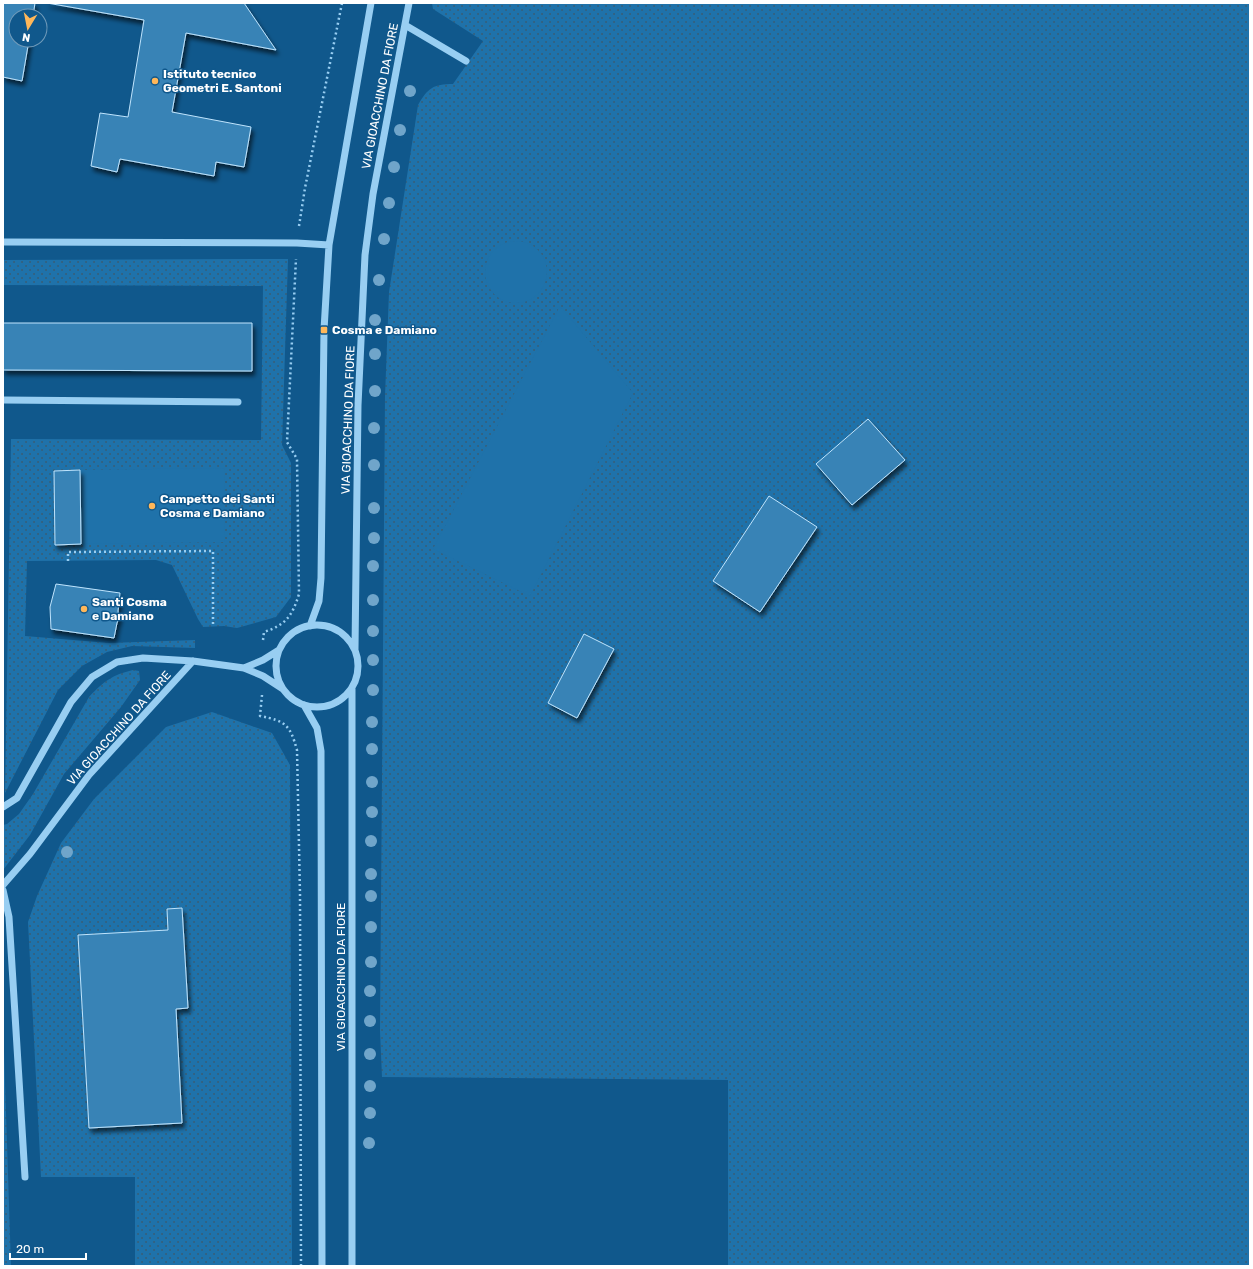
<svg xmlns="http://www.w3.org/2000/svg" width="1253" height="1269" font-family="Rubik,sans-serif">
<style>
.grass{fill:url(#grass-dots)}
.garden{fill:#1f72aa}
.building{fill:#3883b6;stroke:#bfe4fd;filter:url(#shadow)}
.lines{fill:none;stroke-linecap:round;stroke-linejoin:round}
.path{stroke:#98cef2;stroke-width:2.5;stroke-dasharray:2 3;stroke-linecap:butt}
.minor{stroke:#98cef2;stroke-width:7}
.tree{fill:#70a5ca}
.poi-dot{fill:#ffb759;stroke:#10588c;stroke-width:1.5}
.labels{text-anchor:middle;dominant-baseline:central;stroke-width:3;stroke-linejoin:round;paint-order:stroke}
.poi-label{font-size:12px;font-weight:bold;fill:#fff;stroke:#10588c;text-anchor:start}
.street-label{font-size:12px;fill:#fff;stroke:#10588c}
</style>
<defs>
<pattern id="grass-dots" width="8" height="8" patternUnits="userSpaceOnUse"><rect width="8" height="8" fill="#1f72aa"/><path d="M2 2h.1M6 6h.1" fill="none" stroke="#385d76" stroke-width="1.8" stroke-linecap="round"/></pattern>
<filter id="shadow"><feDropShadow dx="2.5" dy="4.5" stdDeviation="2" flood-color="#0009"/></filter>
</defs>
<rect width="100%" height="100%" fill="#10588c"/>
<path class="grass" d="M 432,3 L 1250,3 L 1250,1266 L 728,1266 L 728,1080 L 382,1077 L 380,1031 L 385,396 L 389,292 L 418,105 C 428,88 433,84 453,84 L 483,41 L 433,9 Z
M 288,259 L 282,445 L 291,463 L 291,597 L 276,617 L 237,628 L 224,626 L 203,627 L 198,619 L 172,565 L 156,560 L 27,561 L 25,636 L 109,643 L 195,640 L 195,648 L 132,646 L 107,652 L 82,666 L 58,690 L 5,793 L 11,439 L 261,440 L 263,286 L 3,285 L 3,260 Z
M 133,670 L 139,671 L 140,680 L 121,707 L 64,774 L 30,835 L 3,870 L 3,825 L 7,824 L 19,814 L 33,794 L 89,697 C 104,681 112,675 133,670 Z
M 212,712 L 272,733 L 290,765 L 292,1266 L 135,1266 L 135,1177 L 41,1177 L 28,922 L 37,896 L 61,843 L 94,799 L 166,727 Z
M 3,1021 L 11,1266 L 3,1266 Z"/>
<path class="garden" d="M485 272a31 31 0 1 1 62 0a31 31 0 1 1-62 0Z
M 560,306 L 633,393 L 530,596 L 433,549 Z
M 224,468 L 225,542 L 81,544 L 80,470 Z"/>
<path class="building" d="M 3,3 L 35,3 L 33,16 L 16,16 L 16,40 L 29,40 L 22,81 L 3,77 Z
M 47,3 L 244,3 L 276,50 L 186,33 L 172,112 L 251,127 L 244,167 L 216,162 L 214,176 L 120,159 L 117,172 L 91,166 L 100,113 L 128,117 L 144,20 Z
M 3,323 L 252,323 L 252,371 L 3,370 Z
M 868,419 L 905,460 L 852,505 L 816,464 Z
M 80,470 L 81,544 L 55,545 L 54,471 Z
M 769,496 L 817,527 L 760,612 L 713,581 Z
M 56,584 L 120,593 L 118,611 L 119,618 L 117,623 L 114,638 L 51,629 L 50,607 Z
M 584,634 L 614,649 L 577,718 L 548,703 Z
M 182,908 L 188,1008 L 176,1009 L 182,1123 L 89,1128 L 78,935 L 168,930 L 167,909 Z"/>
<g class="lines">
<path class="path" d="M 299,226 L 305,188 L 342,3
M 68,561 L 68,552 L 213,551 L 213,626
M 263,640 L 264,632 C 285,625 292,617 299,594 L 297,459 L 287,442 L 296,259
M 262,695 L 260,716 C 286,721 290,725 297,750 L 300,894 L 301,1266"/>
<path class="minor" d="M 405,25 L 466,61
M 3,242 L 297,243 L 329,245
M 3,400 L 238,402
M276 666a41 41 0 1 1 82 0a41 41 0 1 1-82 0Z
M 310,626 L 319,601 L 321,578 L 324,330 L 329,245 L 371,3
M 355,649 L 358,405 L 365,255 L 373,194 L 409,3
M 244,668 L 263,660 L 279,650
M 304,705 L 317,728 L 321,751 L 322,1266
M 3,807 L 17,798 L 71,702 L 92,677 L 117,662 L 143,658 L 193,661 L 244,668 L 263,676 L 283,689
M 3,885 L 30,854 L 89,775 L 193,661
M 3,890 L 9,917 L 25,1177
M 352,1266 L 352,689"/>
</g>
<g class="tree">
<circle cx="410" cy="91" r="6"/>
<circle cx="400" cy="130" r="6"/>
<circle cx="394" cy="167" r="6"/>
<circle cx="389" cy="203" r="6"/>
<circle cx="384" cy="239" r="6"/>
<circle cx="379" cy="280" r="6"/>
<circle cx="375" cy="320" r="6"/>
<circle cx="375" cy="354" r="6"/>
<circle cx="375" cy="391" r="6"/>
<circle cx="374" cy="428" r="6"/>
<circle cx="374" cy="465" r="6"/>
<circle cx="374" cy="508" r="6"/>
<circle cx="374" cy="538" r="6"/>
<circle cx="373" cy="566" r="6"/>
<circle cx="373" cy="600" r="6"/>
<circle cx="373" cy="631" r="6"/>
<circle cx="373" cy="660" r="6"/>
<circle cx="373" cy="690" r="6"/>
<circle cx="372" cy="722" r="6"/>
<circle cx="372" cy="749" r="6"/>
<circle cx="372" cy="782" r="6"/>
<circle cx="372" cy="812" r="6"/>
<circle cx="371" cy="841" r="6"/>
<circle cx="67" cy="852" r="6"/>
<circle cx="371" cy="874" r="6"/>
<circle cx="371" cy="896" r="6"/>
<circle cx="371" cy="927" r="6"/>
<circle cx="371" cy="962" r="6"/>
<circle cx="370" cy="991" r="6"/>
<circle cx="370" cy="1021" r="6"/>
<circle cx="370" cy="1054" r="6"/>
<circle cx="370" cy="1086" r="6"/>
<circle cx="370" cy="1113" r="6"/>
<circle cx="369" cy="1143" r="6"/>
</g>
<g class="poi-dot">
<circle cx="155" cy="81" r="4"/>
<rect x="320" y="326" width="8" height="8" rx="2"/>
<circle cx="152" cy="506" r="4"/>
<circle cx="84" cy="609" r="4"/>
</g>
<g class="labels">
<g class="poi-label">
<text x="163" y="74">Istituto tecnico<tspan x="163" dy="14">Geometri E. Santoni</tspan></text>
<text x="332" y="330">Cosma e Damiano</text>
<text x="160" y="499">Campetto dei Santi<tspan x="160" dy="14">Cosma e Damiano</tspan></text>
<text x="92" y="602">Santi Cosma<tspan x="92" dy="14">e Damiano</tspan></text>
</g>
<g class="street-label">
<text transform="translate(380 96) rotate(-79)">VIA GIOACCHINO DA FIORE</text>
<text transform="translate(348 420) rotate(-88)">VIA GIOACCHINO DA FIORE</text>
<text transform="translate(119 728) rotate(-48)">VIA GIOACCHINO DA FIORE</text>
<text transform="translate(341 977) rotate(-90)">VIA GIOACCHINO DA FIORE</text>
</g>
</g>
<rect width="1253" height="1269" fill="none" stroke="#ffffff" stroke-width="8"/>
<g transform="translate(28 28) rotate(190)"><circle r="19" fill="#10588c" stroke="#709bba"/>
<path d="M0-3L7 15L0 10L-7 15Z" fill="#ffb759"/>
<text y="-6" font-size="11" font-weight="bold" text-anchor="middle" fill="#ffffff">N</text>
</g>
<path d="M10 1253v6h76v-6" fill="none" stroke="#ffffff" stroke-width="2"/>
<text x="16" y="1253" font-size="12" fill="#ffffff" stroke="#10588c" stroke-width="3" paint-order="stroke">20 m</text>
</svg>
